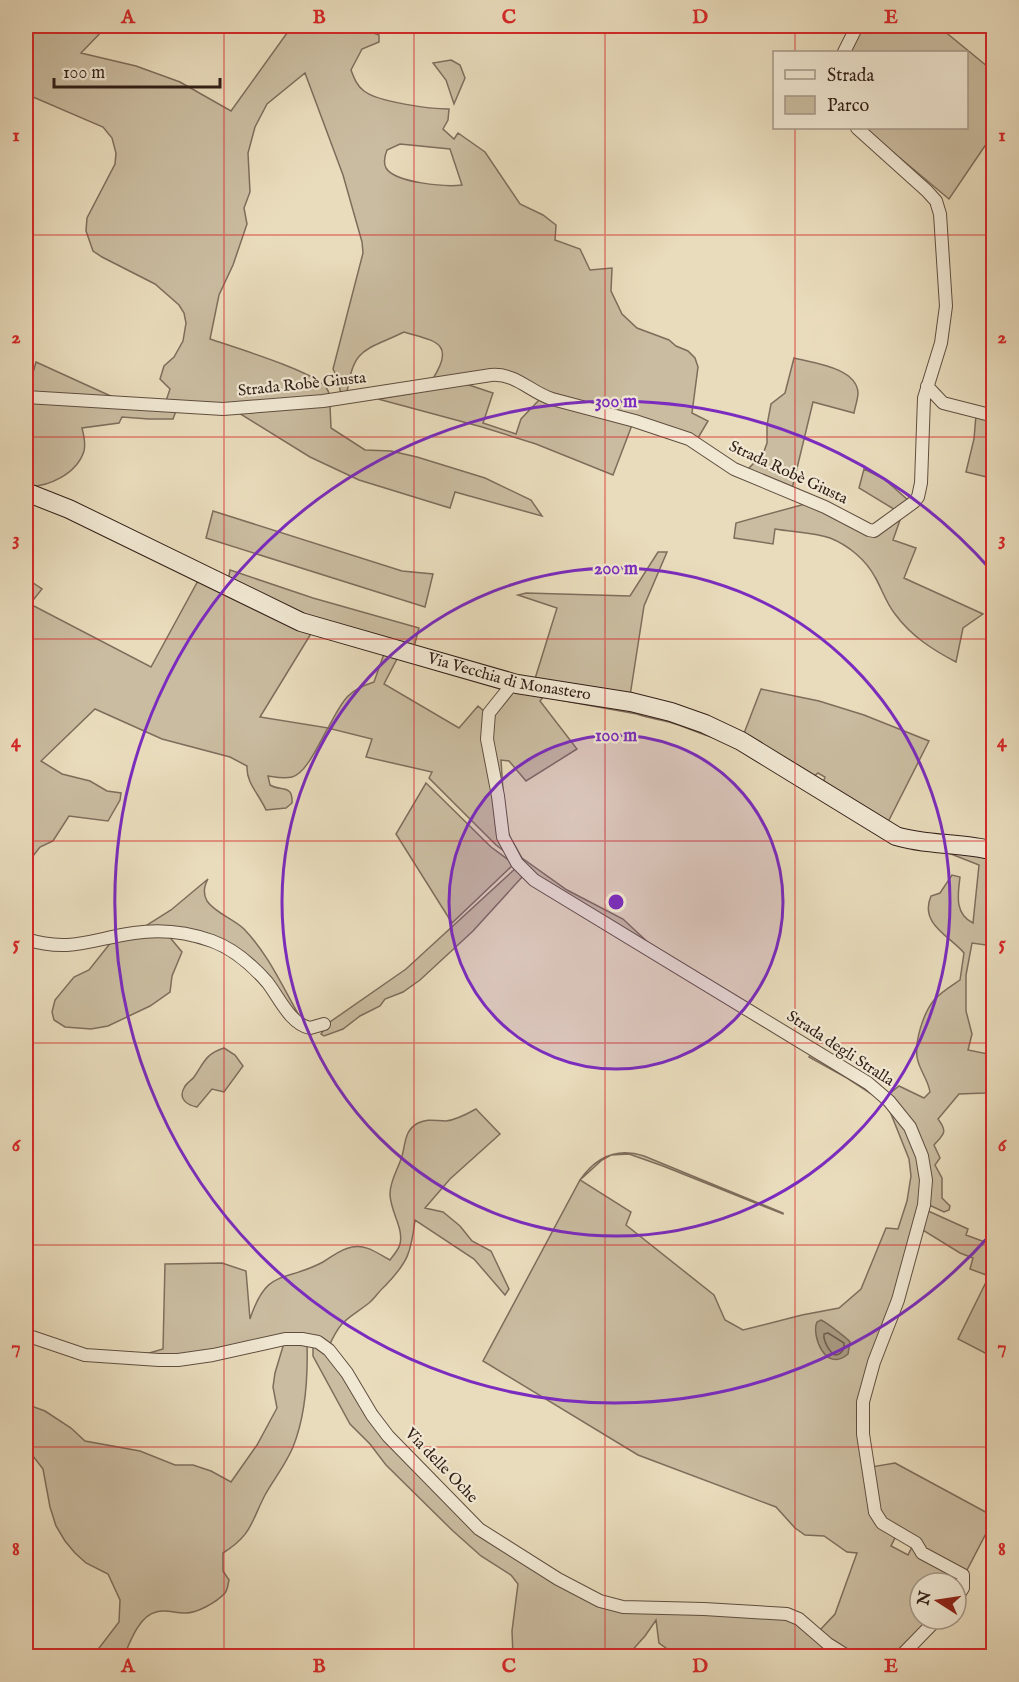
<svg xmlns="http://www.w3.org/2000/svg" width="1019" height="1682" font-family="'IM FELL English',serif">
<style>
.green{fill:#cabca0;stroke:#7e6d5c;stroke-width:1.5;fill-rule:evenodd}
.water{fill:#aa9b84;stroke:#7a6958;stroke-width:1.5}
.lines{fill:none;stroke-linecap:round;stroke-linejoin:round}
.shore{stroke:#6e5c4e;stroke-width:1.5}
.street-casing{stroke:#5f4e40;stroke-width:14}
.secondary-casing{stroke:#311e17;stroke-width:20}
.street{stroke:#f1e8d3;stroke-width:12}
.secondary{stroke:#f1e8d3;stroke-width:18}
.grid{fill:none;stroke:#d62828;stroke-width:1.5;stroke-opacity:0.55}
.ring{fill:none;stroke:#7b2cbf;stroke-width:3}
.labels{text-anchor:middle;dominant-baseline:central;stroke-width:4.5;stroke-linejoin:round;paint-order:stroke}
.street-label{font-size:16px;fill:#311e17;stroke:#f1e8d3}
.centre{fill:#7b2cbf;stroke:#f1e8d3;stroke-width:3}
.ring-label{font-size:18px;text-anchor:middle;font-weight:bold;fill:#7b2cbf;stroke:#f1e8d3;stroke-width:4.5;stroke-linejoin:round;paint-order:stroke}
.neatline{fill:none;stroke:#d62828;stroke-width:2}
.grid-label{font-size:20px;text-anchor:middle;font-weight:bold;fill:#d62828}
</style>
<rect width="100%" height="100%" fill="#e9dcbc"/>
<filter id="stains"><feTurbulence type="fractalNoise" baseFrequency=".00333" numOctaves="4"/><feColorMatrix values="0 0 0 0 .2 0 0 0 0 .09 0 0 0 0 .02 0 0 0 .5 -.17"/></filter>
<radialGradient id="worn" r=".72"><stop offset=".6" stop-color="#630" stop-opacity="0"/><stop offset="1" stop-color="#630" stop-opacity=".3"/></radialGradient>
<path class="green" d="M 36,26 L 107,26 L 81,53 L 136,66 L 180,82 L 231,111 L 292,26 L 366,26 L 371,32 L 379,35 L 379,42 L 362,49 L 351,70 C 354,78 357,86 364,91 C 378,102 430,109 449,109 L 448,120 L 443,129 L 454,139 L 458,133 L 485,152 L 520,204 L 543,215 L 556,225 L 555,240 L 580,249 L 590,270 L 612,268 L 611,291 L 622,314 L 637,328 L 669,340 L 676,346 L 688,351 L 695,358 L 698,367 L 692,413 L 708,421 L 698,438 L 650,420 L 546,391 L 503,370 L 496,369 L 432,380 C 457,342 434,341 404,332 C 365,351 353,347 347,393 L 341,394 L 337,377 L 333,369 L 363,253 L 362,242 L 343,175 L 305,73 L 267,104 L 255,127 L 248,153 L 250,192 L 244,208 L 247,224 L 233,265 L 219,295 L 210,339 C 233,347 313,371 326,387 C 328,390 329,393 330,396 L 222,404 L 166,401 L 170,389 L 160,379 L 164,366 L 174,357 L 183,341 L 186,323 L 184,313 L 179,305 L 155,284 L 102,257 L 93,251 L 86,231 L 87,218 L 115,164 L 116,153 L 112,138 L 103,127 L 26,94 L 26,33 L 35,32 ZM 400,144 L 450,149 L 462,185 C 446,187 395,183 386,168 C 383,162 385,155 387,150 Z
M 862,26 L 938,26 L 993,71 L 993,134 L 949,199 L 864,128 L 966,128 L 966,52 L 849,52 Z
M 451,60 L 460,65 L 465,78 L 454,104 L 446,80 L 433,63 Z
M 794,358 C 814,363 857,368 858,393 C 858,399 855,407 854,413 L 813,402 L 792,489 L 747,470 L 763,454 L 767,443 L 767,425 L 771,404 L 785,393 Z
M 36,362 L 115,398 L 26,392 L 26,382 L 30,383 Z
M 466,384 L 493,393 L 483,423 L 516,434 L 521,419 L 539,400 L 632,425 L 613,475 L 536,444 L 482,427 L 378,399 Z
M 26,402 L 176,411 L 173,419 L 149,419 L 122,417 L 119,423 L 82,428 C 84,436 86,443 84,451 C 77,474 47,488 26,486 Z
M 330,406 L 331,428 L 365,450 L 391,451 L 417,457 L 485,478 L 531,500 L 542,516 L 455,492 L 450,508 L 359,480 L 310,457 L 239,413 Z
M 976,415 L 993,420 L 994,466 L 991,478 L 966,472 L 974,439 Z
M 864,469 L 884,479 L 909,501 L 897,511 L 859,488 Z
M 805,504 L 876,535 L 900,520 L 893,540 L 916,548 L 904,578 L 983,614 L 963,628 L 956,662 C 933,650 911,636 895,614 C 886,603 882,589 875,577 C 866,560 848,545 830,538 C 814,532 792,532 775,529 L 773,544 L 734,538 L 736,523 Z
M 213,511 L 402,571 L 433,574 L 425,607 L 206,538 Z
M 658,552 L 667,552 L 644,606 L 630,696 L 534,682 L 557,608 L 518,595 L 526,593 L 630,596 Z
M 230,570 L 313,598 L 419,628 L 414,647 L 312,619 L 228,581 Z
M 26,578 L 42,589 L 30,604 L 151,667 L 199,579 L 312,632 L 260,717 L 328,728 C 342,703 345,691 374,682 L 385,651 L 399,655 L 384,684 L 459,728 L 478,706 L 486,713 L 509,855 L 496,845 L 429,778 L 432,772 L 366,757 L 372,739 L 328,728 C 320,741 307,773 292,777 C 284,779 275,777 268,776 L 270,785 C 282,792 293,784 292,803 L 286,808 L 266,810 C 259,794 246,783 247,766 L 230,757 L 162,739 L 95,709 L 41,761 L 62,774 L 90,781 L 107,791 L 121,793 L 120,800 L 108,821 L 69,816 L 53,841 L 40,847 L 26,865 Z
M 761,689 L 819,701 L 864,715 L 929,741 L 886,826 L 822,786 L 825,777 L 818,773 L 811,779 L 743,736 Z
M 512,691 L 651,713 L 734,742 C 708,739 693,729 669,722 C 658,719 647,718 637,714 L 543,697 L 540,701 L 577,749 L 526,781 L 509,761 L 501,760 L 505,823 L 510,837 L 522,858 L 567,890 L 623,919 L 653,947 L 537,878 L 509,845 L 493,765 L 492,713 Z
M 426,783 L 491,847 L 514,864 L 452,923 L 396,834 Z
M 946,852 L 993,856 L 993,946 L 972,943 L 966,975 L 966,1011 L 972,1034 L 968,1050 L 993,1055 L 993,1090 L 985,1093 L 959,1094 L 938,1119 C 948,1132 944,1134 934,1145 L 940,1158 L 935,1165 L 942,1178 L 942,1198 L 950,1206 L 949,1210 L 944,1212 L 927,1204 L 929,1176 L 888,1095 L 899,1086 L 924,1098 L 930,1092 C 928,1079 919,1070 917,1057 C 915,1040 923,1014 934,1000 C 941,992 951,986 960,980 L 964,953 C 950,936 919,924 931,896 L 940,893 L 952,875 L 960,877 C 958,894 954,914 973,923 L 979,865 Z
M 516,868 L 523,876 L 473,931 L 420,980 L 403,992 L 385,999 L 380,1006 L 360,1016 L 343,1029 L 324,1036 L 321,1034 L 327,1024 L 406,969 Z
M 208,879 C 204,886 203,894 207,901 C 215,913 234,919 244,929 C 269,955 283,988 301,1019 L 233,948 L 139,930 L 171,910 Z
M 167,934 L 182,952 L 172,976 L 170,992 L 150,1006 L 108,1026 L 91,1029 L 65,1027 L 54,1020 L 52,1012 L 55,1000 L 74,977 L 89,970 L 112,941 Z
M 224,1048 L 235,1055 L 243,1066 L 224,1092 L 212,1089 L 197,1107 C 187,1105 178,1099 184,1088 C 186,1083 191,1081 194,1077 C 204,1063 205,1054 224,1048 Z
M 812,1053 C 846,1074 885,1093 907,1129 C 930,1167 923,1198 911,1238 C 905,1263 898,1288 889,1312 C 879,1341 864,1371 859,1402 C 855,1431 863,1460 868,1488 C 870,1498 870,1509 874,1519 L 880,1526 L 896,1536 L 891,1546 L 908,1555 L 913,1545 L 921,1556 L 958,1575 L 961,1579 L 960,1587 L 956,1593 L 956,1583 L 920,1583 L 920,1619 L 931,1619 L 895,1656 C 860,1656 846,1659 820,1630 L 835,1614 L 857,1553 L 847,1552 L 824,1536 L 805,1535 L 795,1528 L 776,1507 L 638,1455 L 483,1361 L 580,1180 C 596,1157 616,1147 644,1156 L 783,1213 L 783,1214 L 663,1166 L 629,1154 L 611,1155 L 602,1160 L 580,1180 L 631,1212 L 626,1225 L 714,1295 L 725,1320 L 743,1330 L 802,1315 L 839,1308 L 861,1289 L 886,1228 L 898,1229 L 907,1201 L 911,1176 L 909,1159 L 887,1104 L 847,1078 L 809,1057 Z
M 476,1109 L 500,1134 L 450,1179 L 425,1208 L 443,1212 L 460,1226 L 472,1241 L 491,1251 L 509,1289 L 505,1295 L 474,1259 L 415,1220 C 411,1253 408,1262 385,1286 C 379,1291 375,1298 369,1303 C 346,1321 342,1318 329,1346 L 321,1340 L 178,1357 L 146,1354 L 163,1349 L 165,1264 L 222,1263 L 246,1271 L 250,1319 C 267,1267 284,1283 323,1262 C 332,1257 340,1249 352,1247 C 367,1244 378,1254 390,1260 C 393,1256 399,1249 400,1244 C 404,1228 390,1211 390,1194 C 390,1181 397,1171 401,1159 C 406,1146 403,1131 418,1123 C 428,1118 436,1121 446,1121 C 456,1120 467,1114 476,1109 Z
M 926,1210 L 968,1229 L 966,1235 L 993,1245 L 993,1342 L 987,1354 L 958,1339 L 989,1276 L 970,1269 L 973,1258 L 960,1253 L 921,1229 Z
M 284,1343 L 307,1343 C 308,1377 306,1415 293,1447 C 286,1464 274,1479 265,1495 C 251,1522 252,1535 223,1553 L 223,1571 L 229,1580 C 228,1584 228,1589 225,1593 C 217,1602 196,1614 184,1613 C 175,1613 166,1609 156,1612 C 139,1616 130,1642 124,1656 L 96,1656 L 99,1648 L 119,1622 L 120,1600 L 108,1574 L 86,1563 L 75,1553 L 65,1541 L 56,1526 L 50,1507 L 43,1469 L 26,1447 L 26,1404 L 45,1411 L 71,1428 L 85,1441 L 140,1451 L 175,1465 L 193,1465 L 211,1471 L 231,1482 L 257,1445 L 277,1408 L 273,1387 L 275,1373 Z
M 313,1344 L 324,1349 L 366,1411 L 472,1526 L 592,1601 L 767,1614 L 798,1623 L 839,1656 L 677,1656 L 659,1643 L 656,1620 L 645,1636 L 627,1656 L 513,1656 L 512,1631 L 518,1584 L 511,1575 L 481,1556 L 453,1531 L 386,1465 L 370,1444 L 350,1424 L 313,1356 Z
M 895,1463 L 993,1516 L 993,1520 L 966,1572 L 926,1551 L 880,1516 L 871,1467 Z"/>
<path class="water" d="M 821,1320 C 826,1322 848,1339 850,1342 L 848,1354 C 825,1374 811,1334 817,1322 Z"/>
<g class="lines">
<path class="shore" d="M 824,1334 L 828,1333 L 844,1343 C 845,1349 841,1355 835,1355 C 829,1352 823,1340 824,1334 Z"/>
<defs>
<path id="street" d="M 844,52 L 857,26
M 927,386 L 943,403 L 994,416
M 26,397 L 223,409 L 323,401 L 491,375 C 516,373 530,392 552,399 L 635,421 L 689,439 L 734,469 L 825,507 L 869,530 L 874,531 L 914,502 L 918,497 L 921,483 L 924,398 L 941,343 L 946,306 L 940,214 L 936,201 L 927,191 L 857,128
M 513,683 L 489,713 L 487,739 L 498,796 L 503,837 L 517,863 L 534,880 L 868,1083 L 889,1101 L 910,1127 L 922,1156 L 926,1180 L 924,1205 L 898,1300 L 874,1362 L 863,1402 L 863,1434 L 875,1512 L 882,1523 L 916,1543 L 922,1553 L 963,1575 L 963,1588 L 956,1599
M 26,939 C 70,953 92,939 134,933 C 161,929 187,932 212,941 C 234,949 252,965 267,982 C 279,997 290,1024 310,1028 L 324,1024
M 26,1335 L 85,1355 L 159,1360 L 178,1360 L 213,1355 L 285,1339 L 302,1339 L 318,1342 L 329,1350 L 347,1373 L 372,1415 L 388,1436 L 479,1529 L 558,1579 L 600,1601 L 623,1607 L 704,1609 L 787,1614 L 799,1619 L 828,1644 L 847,1656
M 901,1656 L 937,1619"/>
<g id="secondary">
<path id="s1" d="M 26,492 L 69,509 L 301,622 L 517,684 L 631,702 L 671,712 L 705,724 L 741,741 L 896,836 C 927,846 962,842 994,851"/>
</g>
</defs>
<use href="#street" class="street-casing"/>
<use href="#secondary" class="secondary-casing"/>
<use href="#street" class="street"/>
<use href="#secondary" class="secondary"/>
</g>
<path class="grid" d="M 224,26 L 224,1656M 414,26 L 414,1656M 605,26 L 605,1656M 795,26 L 795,52M 795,128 L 795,1656M 26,235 L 994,235M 26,437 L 994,437M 26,639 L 994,639M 26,841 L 994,841M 26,1043 L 994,1043M 26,1245 L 994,1245M 26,1447 L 994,1447"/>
<circle cx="616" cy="902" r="167" fill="#7b2cbf" fill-opacity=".12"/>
<g class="ring">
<circle cx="616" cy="902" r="167"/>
<circle cx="616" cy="902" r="334"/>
<path d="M991 1234A501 501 0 1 1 991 570"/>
</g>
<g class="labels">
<g class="street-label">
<text transform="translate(302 385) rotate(-6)">Strada Robè Giusta</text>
<text transform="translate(788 473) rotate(25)">Strada Robè Giusta</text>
<text stroke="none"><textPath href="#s1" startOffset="520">Via Vecchia di Monastero</textPath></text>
<text transform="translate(840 1049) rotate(33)">Strada degli Stralla</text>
<text transform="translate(441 1466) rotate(46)">Via delle Oche</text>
</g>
</g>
<circle cx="616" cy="902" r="9" class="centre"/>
<g class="ring-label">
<text x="616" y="407">300 m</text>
<text x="616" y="574">200 m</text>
<text x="616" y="741">100 m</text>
</g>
<rect width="1019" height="1682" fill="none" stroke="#e9dcbc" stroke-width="66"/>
<rect x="773" y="51" width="195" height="78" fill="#f1e8d3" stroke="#a49788" stroke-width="1.5"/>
<rect x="785" y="70" width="30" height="9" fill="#f1e8d3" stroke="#a49788" stroke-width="1.5"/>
<text x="827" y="81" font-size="18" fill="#311e17">Strada</text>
<rect x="785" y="96" width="30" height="18" fill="#cabca0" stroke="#a49788" stroke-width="1.5"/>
<text x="827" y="111" font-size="18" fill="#311e17">Parco</text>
<g transform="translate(938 1601) rotate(282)"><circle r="28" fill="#f1e8d3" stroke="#a49788" stroke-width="1.5"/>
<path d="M0-4.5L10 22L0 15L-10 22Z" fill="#8f2418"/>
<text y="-9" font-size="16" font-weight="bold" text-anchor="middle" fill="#311e17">N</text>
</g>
<path d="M54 78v9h166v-9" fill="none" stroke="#311e17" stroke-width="3"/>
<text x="63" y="78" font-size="18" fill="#311e17" stroke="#f1e8d3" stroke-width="4.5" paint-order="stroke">100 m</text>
<rect x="33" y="33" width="953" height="1616" class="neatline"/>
<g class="grid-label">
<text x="128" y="23">A</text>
<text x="319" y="23">B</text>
<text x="509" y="23">C</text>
<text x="700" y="23">D</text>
<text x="891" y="23">E</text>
<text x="16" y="141">1</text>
<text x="1002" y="141">1</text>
<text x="16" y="343">2</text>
<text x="1002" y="343">2</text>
<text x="16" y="545">3</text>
<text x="1002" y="545">3</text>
<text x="16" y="747">4</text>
<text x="1002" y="747">4</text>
<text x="16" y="949">5</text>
<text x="1002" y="949">5</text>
<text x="16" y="1151">6</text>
<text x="1002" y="1151">6</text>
<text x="16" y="1353">7</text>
<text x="1002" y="1353">7</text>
<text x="16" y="1555">8</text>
<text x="1002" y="1555">8</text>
<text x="128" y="1672">A</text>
<text x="319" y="1672">B</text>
<text x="509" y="1672">C</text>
<text x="700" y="1672">D</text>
<text x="891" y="1672">E</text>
</g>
<rect width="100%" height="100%" filter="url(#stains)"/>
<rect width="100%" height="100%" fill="url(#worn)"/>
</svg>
